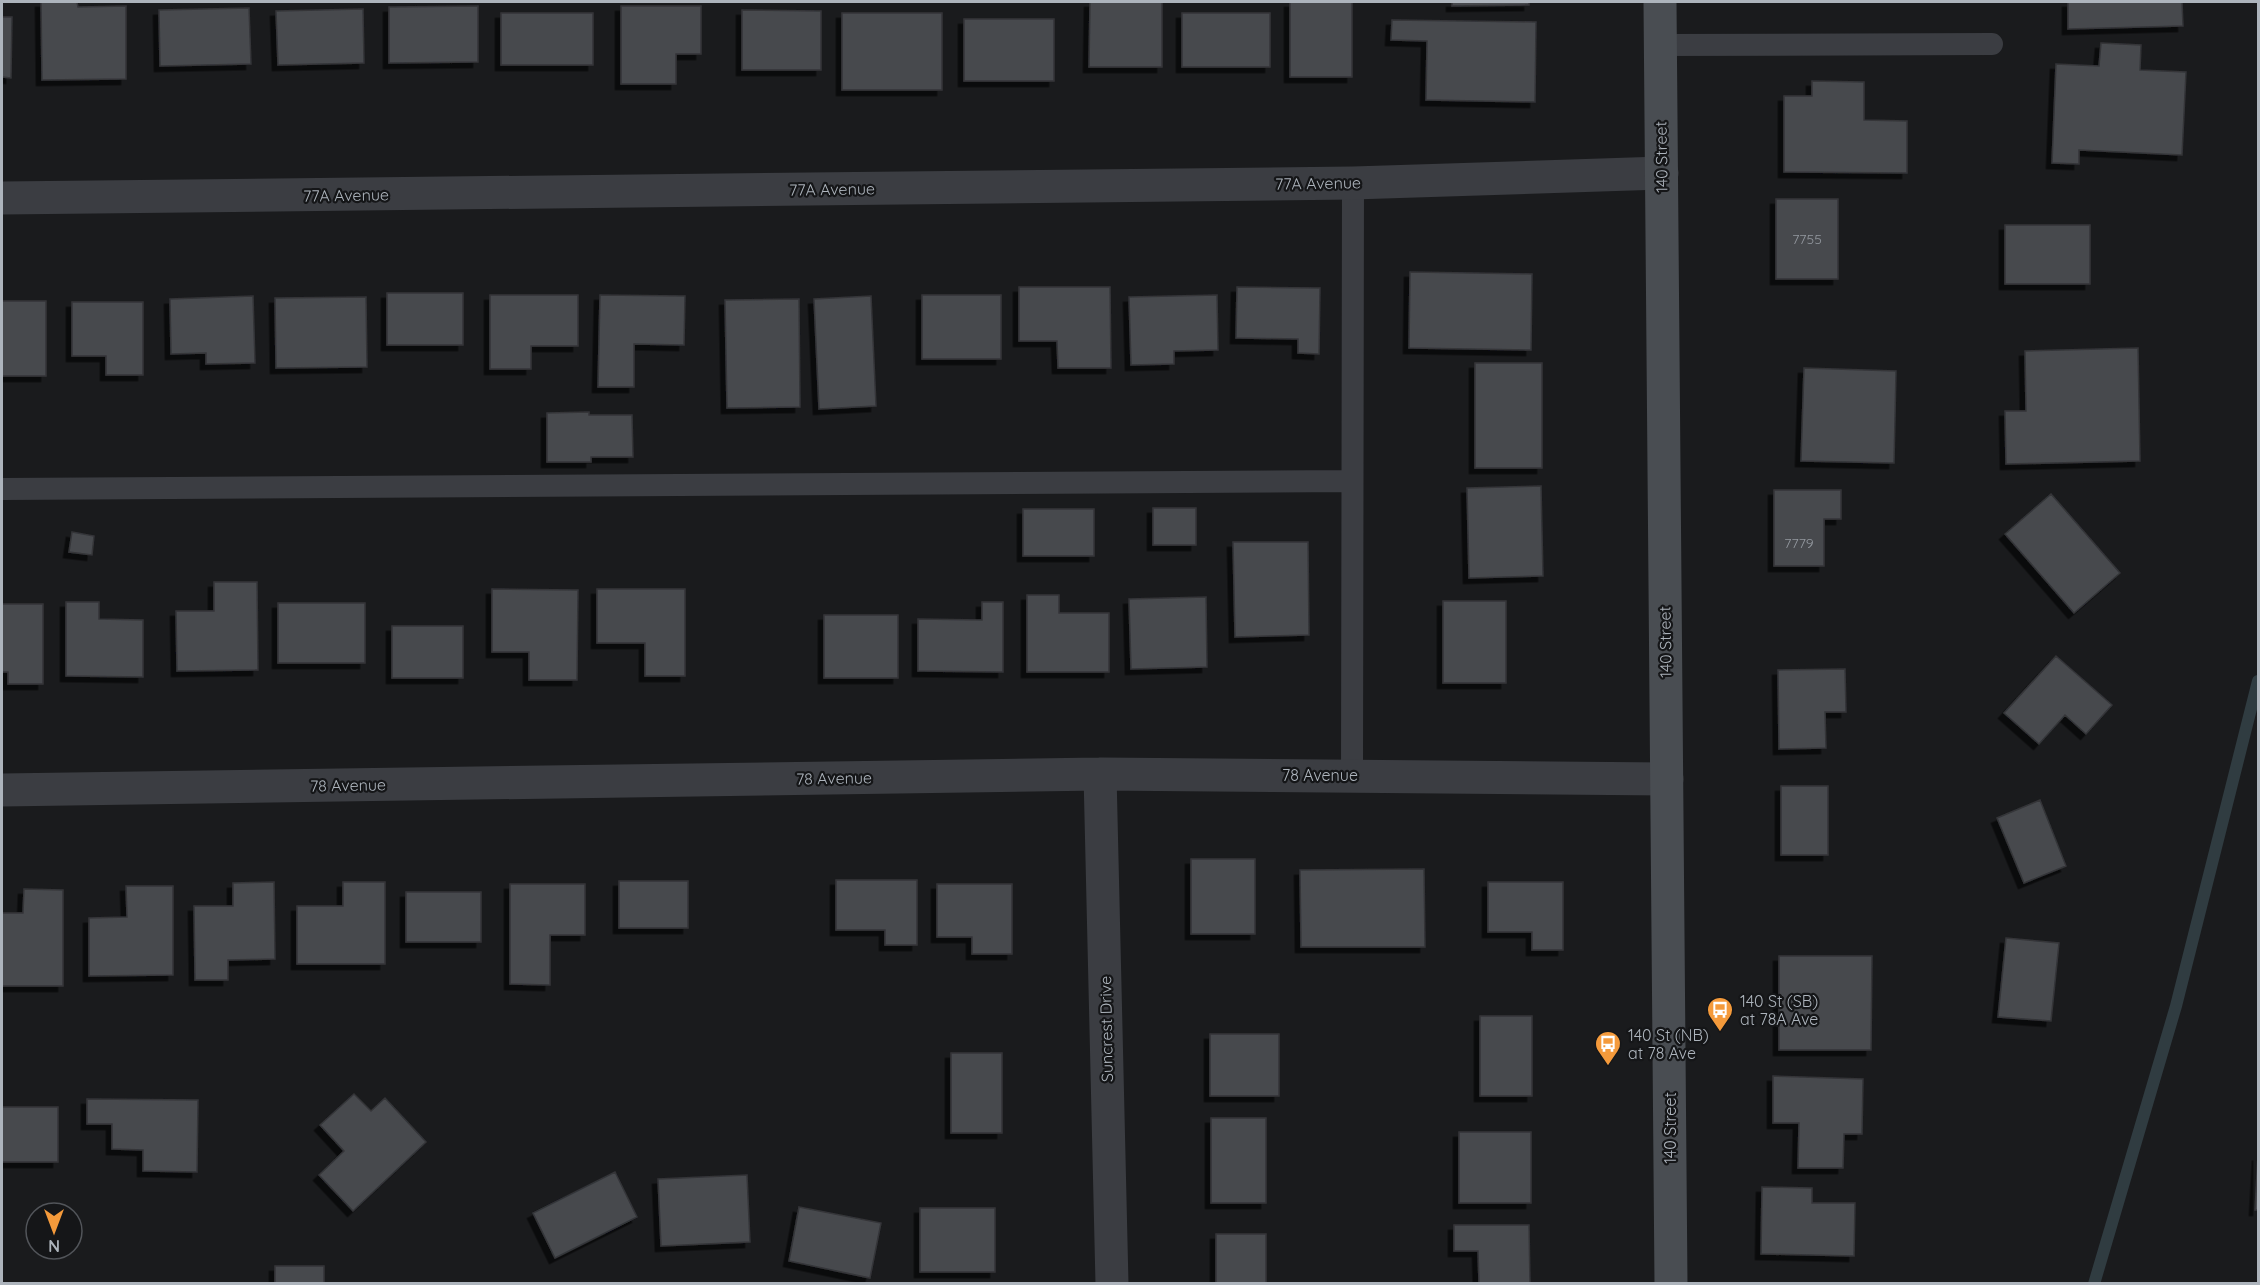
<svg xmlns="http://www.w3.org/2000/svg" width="2260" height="1285" font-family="Quicksand,sans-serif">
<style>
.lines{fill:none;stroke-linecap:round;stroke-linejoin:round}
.stream{stroke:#303c41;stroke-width:12}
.building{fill:#47494d;stroke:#343539;stroke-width:1.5;filter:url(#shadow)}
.lane{stroke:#3b3d42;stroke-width:22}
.street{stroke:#3b3d42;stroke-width:33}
.secondary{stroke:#494d52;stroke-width:33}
.labels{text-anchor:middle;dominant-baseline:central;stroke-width:4.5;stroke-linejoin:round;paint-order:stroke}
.number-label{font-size:14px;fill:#9499a0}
.street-label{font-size:16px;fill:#adb4bc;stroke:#151618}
.poi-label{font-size:16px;fill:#adb4bc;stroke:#151618;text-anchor:start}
</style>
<defs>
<filter id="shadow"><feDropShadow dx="-5.5" dy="5.5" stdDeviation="0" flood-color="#0009"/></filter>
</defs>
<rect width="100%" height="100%" fill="#1a1b1d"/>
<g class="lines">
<path class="stream" d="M 2094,1284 L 2176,1006 L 2258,681"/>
</g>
<path class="building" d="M 41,2 L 77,2 L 78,7 L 126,6 L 126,79 L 42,80 Z
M 1090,2 L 1162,2 L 1162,67 L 1089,67 Z
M 1290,2 L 1352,2 L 1352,77 L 1290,77 Z
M 1452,2 L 1529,2 L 1529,5 L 1452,6 Z
M 2068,2 L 2182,2 L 2183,26 L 2068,29 Z
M 478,6 L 478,62 L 389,63 L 389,7 Z
M 621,6 L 701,6 L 701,54 L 676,54 L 676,84 L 621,84 Z
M 249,8 L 251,64 L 160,66 L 159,10 Z
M 363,9 L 364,63 L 278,65 L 276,11 Z
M 742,10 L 821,11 L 821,70 L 742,70 Z
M 501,13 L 593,13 L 593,65 L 501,65 Z
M 842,13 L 942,13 L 942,90 L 842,90 Z
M 1182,13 L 1270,13 L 1270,67 L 1182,67 Z
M 2,17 L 12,17 L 11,78 L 2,77 Z
M 964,19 L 1054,19 L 1054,81 L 964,81 Z
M 1392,20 L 1536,22 L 1535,102 L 1426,100 L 1427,41 L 1391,40 Z
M 2101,43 L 2141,45 L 2140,70 L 2186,72 L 2182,155 L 2079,150 L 2079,164 L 2052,163 L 2056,64 L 2099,66 Z
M 1812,81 L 1864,82 L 1864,120 L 1907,121 L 1907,173 L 1784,172 L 1784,96 L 1812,96 Z
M 1776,199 L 1838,199 L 1838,279 L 1776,279 Z
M 2005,225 L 2090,225 L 2090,284 L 2005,284 Z
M 1410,272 L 1532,274 L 1531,350 L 1409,348 Z
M 1019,287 L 1110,287 L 1111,368 L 1058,368 L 1057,341 L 1019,341 Z
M 1237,287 L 1320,288 L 1319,354 L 1298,353 L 1298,339 L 1236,338 Z
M 387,293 L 463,293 L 463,345 L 387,345 Z
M 490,295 L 578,295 L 578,346 L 531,346 L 531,369 L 490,369 Z
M 600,295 L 685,296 L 684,345 L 634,344 L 634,387 L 598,387 Z
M 922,295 L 1001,295 L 1001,359 L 922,359 Z
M 1217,295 L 1218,350 L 1174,351 L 1174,364 L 1131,365 L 1129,297 Z
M 253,296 L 255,363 L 206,364 L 206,353 L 171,354 L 170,299 Z
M 871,296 L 876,406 L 819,409 L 814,299 Z
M 366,297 L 367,367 L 276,368 L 275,298 Z
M 799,299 L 800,407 L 727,408 L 725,300 Z
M 2,301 L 46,301 L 46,376 L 2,376 Z
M 72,302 L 143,302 L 143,375 L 106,375 L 106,356 L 72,356 Z
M 2138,348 L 2140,461 L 2006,464 L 2005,411 L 2026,411 L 2025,351 Z
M 1475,363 L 1542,363 L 1542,468 L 1475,468 Z
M 1804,368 L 1896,371 L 1894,463 L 1801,461 Z
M 589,412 L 589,415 L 632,415 L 633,457 L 591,457 L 591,462 L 547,462 L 547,413 Z
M 1541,486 L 1543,576 L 1469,578 L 1467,488 Z
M 1774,490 L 1841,490 L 1841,519 L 1824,519 L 1824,566 L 1774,566 Z
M 2051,494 L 2120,573 L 2074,613 L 2005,534 Z
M 1153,508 L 1196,508 L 1196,545 L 1153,545 Z
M 1023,509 L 1094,509 L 1094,556 L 1023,556 Z
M 72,532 L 94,536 L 92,555 L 69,552 Z
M 1233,542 L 1308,542 L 1309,635 L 1235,637 Z
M 214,582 L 257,582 L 258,670 L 177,671 L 176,611 L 214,611 Z
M 492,589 L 578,590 L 577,680 L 529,680 L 529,652 L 492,652 Z
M 597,589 L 685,589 L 685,676 L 645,676 L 645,643 L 597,643 Z
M 1027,595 L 1059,595 L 1059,613 L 1109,613 L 1109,672 L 1027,672 Z
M 1206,597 L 1207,667 L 1131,669 L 1129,599 Z
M 1443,601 L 1506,601 L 1506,683 L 1443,683 Z
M 66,602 L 99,602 L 99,619 L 143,620 L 143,677 L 66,676 Z
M 982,602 L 1003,602 L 1003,672 L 918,671 L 918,619 L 982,620 Z
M 278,603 L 365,603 L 365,663 L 278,663 Z
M 2,604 L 43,604 L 43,684 L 8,684 L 8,672 L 2,672 Z
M 824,615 L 898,615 L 898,678 L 824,678 Z
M 392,626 L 463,626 L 463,678 L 392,678 Z
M 2056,656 L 2112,705 L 2086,734 L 2065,715 L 2039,744 L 2004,713 Z
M 1845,669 L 1846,712 L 1825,712 L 1826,748 L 1779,749 L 1778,670 Z
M 1781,786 L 1828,786 L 1828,855 L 1781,855 Z
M 2040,800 L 2066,866 L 2024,883 L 1997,818 Z
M 1191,859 L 1255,859 L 1255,934 L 1191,934 Z
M 1424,869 L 1425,947 L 1301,947 L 1300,870 Z
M 836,880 L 917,880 L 917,945 L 885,945 L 885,930 L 836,930 Z
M 619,881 L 688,881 L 688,928 L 619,928 Z
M 274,882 L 275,959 L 228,960 L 228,980 L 195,980 L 194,906 L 233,906 L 233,883 Z
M 343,882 L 385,882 L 385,964 L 297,964 L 297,906 L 343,906 Z
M 1488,882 L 1563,882 L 1563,950 L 1532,950 L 1532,932 L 1488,932 Z
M 510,884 L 585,884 L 585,935 L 550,935 L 550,985 L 510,984 Z
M 937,884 L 1012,884 L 1012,954 L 972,954 L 972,937 L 937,937 Z
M 126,886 L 173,886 L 173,975 L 89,976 L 89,918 L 127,917 Z
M 24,889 L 63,890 L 63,986 L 2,986 L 2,913 L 23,913 Z
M 406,892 L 481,892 L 481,942 L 406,942 Z
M 2006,938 L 2059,943 L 2051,1021 L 1998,1017 Z
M 1779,956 L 1872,956 L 1871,1050 L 1779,1050 Z
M 1480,1016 L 1532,1016 L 1532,1096 L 1480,1096 Z
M 1210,1034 L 1279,1034 L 1279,1096 L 1210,1096 Z
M 951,1053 L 1002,1053 L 1002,1133 L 951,1133 Z
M 1773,1076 L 1863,1079 L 1862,1134 L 1844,1134 L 1843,1168 L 1798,1168 L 1799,1123 L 1773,1123 Z
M 354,1094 L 371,1111 L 385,1098 L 426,1142 L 353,1211 L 319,1175 L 344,1151 L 320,1125 Z
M 87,1099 L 198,1100 L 197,1172 L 143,1171 L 143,1150 L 112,1149 L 112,1124 L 87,1124 Z
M 2,1107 L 58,1107 L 58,1162 L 2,1162 Z
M 1211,1118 L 1266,1118 L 1266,1203 L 1211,1203 Z
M 1459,1132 L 1531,1132 L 1531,1203 L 1459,1203 Z
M 2258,1155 L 2258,1210 L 2255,1210 Z
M 615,1172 L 637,1217 L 555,1258 L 533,1213 Z
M 747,1175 L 750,1242 L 661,1246 L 658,1179 Z
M 1762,1187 L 1812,1188 L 1812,1203 L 1855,1203 L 1854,1256 L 1761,1254 Z
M 799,1207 L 881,1223 L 870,1278 L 789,1261 Z
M 920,1208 L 995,1208 L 995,1272 L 920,1272 Z
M 1454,1225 L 1529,1225 L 1530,1284 L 1479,1284 L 1478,1251 L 1454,1251 Z
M 1216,1234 L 1266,1234 L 1266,1284 L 1216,1284 Z
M 275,1266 L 324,1266 L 324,1284 L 275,1284 Z"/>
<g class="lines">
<path class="lane" d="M 1660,45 L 1992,44
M 2,489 L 1352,481
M 1352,775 L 1353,183"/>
<path class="street" d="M 2,198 L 1353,183 L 1662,173
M 1100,774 L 1112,1284
M 2,790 L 1100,774 L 1667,779"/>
<path class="secondary" d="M 1660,2 L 1671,1284"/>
</g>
<defs>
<symbol id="bus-pin" viewBox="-11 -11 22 30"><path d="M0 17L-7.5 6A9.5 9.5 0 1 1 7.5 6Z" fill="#f49a3b" stroke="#151618"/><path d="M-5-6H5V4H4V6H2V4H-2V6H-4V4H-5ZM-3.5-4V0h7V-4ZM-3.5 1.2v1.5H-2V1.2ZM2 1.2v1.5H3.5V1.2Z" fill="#fff"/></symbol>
</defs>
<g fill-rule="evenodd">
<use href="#bus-pin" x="1705" y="995" width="30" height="40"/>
<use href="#bus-pin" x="1593" y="1029" width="30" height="40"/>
</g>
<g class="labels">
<g class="number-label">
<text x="1807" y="239">7755</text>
<text x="1799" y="543">7779</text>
</g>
<g class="street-label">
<text transform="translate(1661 157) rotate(-91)">140 Street</text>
<text transform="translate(1318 183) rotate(-1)">77A Avenue</text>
<text transform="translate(832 189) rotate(-1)">77A Avenue</text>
<text transform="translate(346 195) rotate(-1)">77A Avenue</text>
<text transform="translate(1665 642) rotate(-91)">140 Street</text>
<text x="1320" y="775">78 Avenue</text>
<text transform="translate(834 778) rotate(-1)">78 Avenue</text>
<text transform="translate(348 785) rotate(-1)">78 Avenue</text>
<text transform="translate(1106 1029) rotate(-91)">Suncrest Drive</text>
<text transform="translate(1670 1128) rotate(-90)">140 Street</text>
</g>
<g class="poi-label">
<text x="1740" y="1001">140 St (SB)<tspan x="1740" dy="18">at 78A Ave</tspan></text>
<text x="1628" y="1035">140 St (NB)<tspan x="1628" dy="18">at 78 Ave</tspan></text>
</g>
</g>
<rect width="2260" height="1285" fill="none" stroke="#adb4bc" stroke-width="6"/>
<g transform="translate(54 1231) rotate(180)"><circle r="28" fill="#151618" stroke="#52555a" stroke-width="1.5"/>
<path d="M0-4.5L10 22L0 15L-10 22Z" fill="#f49a3b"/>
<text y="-9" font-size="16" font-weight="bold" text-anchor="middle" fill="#adb4bc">N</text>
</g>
</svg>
